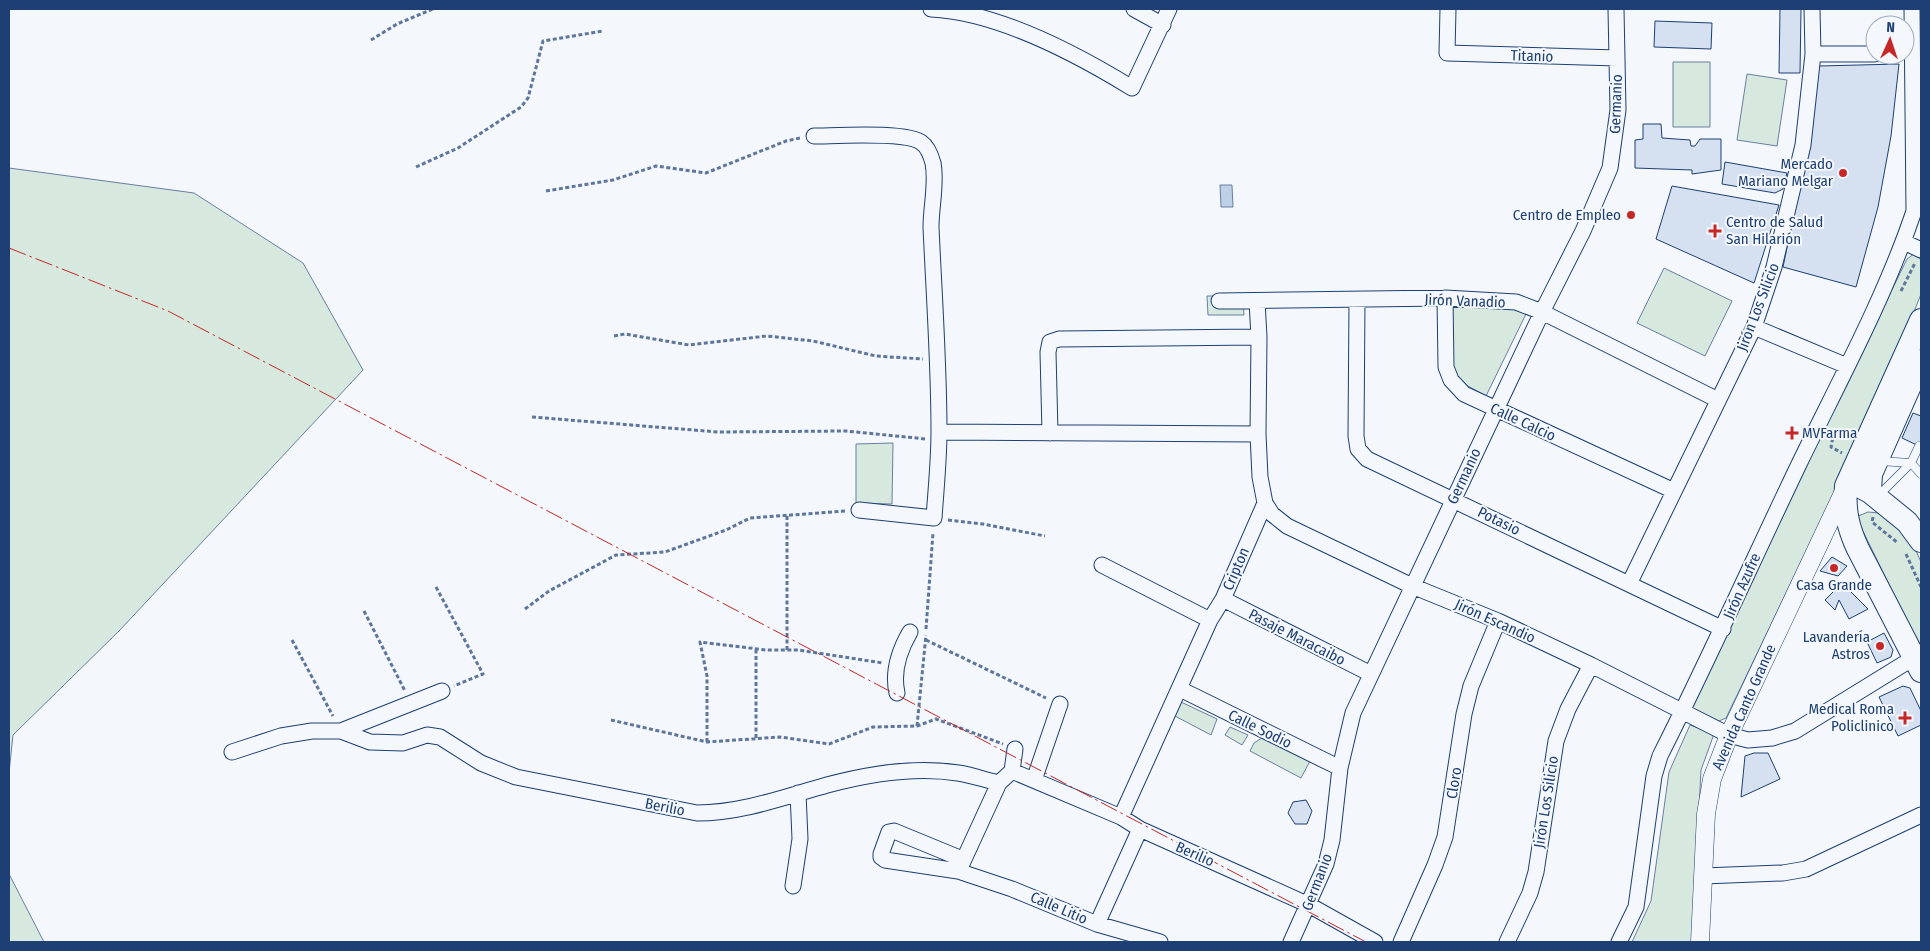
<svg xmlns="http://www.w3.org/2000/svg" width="1930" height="951" font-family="'Fira Sans Condensed',sans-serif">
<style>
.green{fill:#d7e8df;stroke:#687fa3}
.water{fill:#bed0e5;stroke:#687fa3}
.building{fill:#d5e0f0;stroke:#1d3f73}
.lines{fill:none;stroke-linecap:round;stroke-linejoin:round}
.service-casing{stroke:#1d3f73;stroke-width:9}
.minor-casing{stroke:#1d3f73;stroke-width:17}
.tertiary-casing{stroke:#1d3f73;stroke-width:19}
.primary-casing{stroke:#1d3f73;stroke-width:24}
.path{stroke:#5e769c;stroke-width:3;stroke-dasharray:4 2.5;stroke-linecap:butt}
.service{stroke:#f4f7fb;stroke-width:8}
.minor{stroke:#f4f7fb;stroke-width:15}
.tertiary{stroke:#f4f7fb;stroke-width:18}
.primary{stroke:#f4f7fb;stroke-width:22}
.power{stroke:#c62828;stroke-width:1;stroke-dasharray:18 4 2.5 4;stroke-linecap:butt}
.poi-dot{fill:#c62828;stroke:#f4f7fb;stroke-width:2}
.labels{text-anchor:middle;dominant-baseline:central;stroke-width:4;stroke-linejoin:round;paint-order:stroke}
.street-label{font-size:15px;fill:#1d3f73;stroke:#f4f7fb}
.poi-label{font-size:15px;fill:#1d3f73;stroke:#f4f7fb;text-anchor:end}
</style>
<rect width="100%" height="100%" fill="#f4f7fb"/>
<path class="green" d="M 1673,62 L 1710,62 L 1710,127 L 1673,127 Z
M 1747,74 L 1787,80 L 1777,146 L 1737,140 Z
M 9,168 L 194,193 L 303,263 L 363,370 L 119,631 L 13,735 L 9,773 Z
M 1915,253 L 1921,260 L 1921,294 L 1879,400 L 1726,718 L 1719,721 L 1692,708 L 1689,702 L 1907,259 Z
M 1664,268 L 1732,301 L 1705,356 L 1637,323 Z
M 1447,295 L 1516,302 L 1526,314 L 1486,396 L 1459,381 L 1452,371 Z
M 1207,296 L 1243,296 L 1244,315 L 1208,315 Z
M 893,443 L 892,504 L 856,503 L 856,444 Z
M 1868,512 L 1879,513 L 1895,522 L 1913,544 L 1921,562 L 1921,650 L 1856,517 Z
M 1181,702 L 1217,719 L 1211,735 L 1175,716 Z
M 1690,725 L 1714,734 L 1701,770 L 1692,942 L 1632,942 L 1651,901 L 1669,772 Z
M 1230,727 L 1248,735 L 1242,745 L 1225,735 Z
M 1262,738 L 1308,759 L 1310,761 L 1301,778 L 1250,751 L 1254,743 Z
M 9,874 L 44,942 L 9,942 Z"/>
<path class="water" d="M 1220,185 L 1232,185 L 1233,207 L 1221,207 Z"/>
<path class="building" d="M 1780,9 L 1801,9 L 1800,73 L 1779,73 Z
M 1655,21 L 1712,23 L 1711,49 L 1654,47 Z
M 1899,64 L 1891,136 L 1878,207 L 1856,287 L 1783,267 L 1809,139 L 1819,66 Z
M 1643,124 L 1661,124 L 1662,138 L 1690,140 L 1691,146 L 1695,146 L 1700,139 L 1721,139 L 1721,170 L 1692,174 L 1692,170 L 1635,168 L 1635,140 L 1643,139 Z
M 1725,162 L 1787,173 L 1783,189 L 1775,193 L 1722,184 Z
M 1672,186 L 1779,205 L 1754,283 L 1656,239 Z
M 1913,413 L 1921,416 L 1921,447 L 1902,438 Z
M 1832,557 L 1847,566 L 1838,576 L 1820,571 Z
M 1842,583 L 1868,609 L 1849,619 L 1839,600 L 1835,610 L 1825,600 Z
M 1884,633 L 1893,650 L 1891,657 L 1877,663 L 1867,642 Z
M 1903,686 L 1910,688 L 1921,711 L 1921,725 L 1898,736 L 1879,697 Z
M 1754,753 L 1768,753 L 1780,779 L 1741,797 L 1745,756 Z
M 1306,800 L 1312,811 L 1307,824 L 1295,824 L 1288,813 L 1293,802 Z"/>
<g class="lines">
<defs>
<path id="service" d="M 1879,461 L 1911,463 L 1919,446
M 1878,496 L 1911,463 L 1921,474"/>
<path id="minor" d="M 931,9 C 998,12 1075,53 1132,88 L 1169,9
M 1134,9 L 1163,25
M 1448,9 L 1447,53 L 1617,58
M 1813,54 L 1875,54
M 814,136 C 834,136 908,131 922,143 C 928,147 931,156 933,163 C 937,183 931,206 931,227 C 934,295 939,363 939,431 C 939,460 936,489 934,518 L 859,510
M 1904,242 L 1921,250
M 1445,298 L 1446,367 L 1451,380 L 1464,394 L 1674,491
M 1357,300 L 1356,436 L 1358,449 L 1367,459 L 1723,629
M 1219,301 L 1445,298 L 1516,302 L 1542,312 L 1718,400
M 1754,327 L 1847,366
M 939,432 L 1258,434
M 1050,433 L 1048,352 L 1050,342 L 1059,339 L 1259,337
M 1265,503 L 1272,514 L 1287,526 L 1412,586 L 1498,621 L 1591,665 L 1729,735 L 1748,740 L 1772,738 L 1795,731 L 1915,657
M 1102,565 L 1210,620
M 1629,584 L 1754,327 L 1774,267 L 1803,145 L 1813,54 L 1812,9
M 1223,599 L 1371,674
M 1180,689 L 1340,768
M 897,693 C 892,671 899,651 910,632
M 341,731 L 370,742 L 403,743 L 427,735 L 440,737 L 481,763 L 516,777 L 697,813 C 742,813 784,797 827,785 C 868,774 915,766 958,773 C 972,775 985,780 999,783
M 232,752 L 281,736 L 312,731 L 341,731 L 442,691
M 1012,771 L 1121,817 L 1140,829 L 1309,905 L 1375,942
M 1034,780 L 1060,704
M 1121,817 L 1210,620 L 1223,599 L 1265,503 L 1260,477 L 1258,434 L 1259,337 L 1257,301
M 962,859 L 894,831 L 889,832 L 881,854 L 881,857 L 885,860 L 958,871 L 1012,889 L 1097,924 L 1160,942
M 960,868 L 999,783 L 1012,771 L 1015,749
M 1703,876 L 1783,873 L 1806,869 L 1921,815
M 793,886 L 800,839 L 798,793
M 1097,924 L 1140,829
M 1291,942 L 1326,864 L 1332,840 L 1340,768 L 1353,713 L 1542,312 L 1583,231 L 1610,168 L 1618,110 L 1616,9
M 1401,942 L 1435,865 L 1445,837 L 1464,714 L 1471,686 L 1498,621
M 1507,942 L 1530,893 L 1536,872 L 1556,741 L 1568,709 L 1591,665
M 1619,942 L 1636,907 L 1654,776 L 1660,756 C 1709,659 1753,560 1800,462 C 1839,382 1886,295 1914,211 L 1912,9"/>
<path id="tertiary" d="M 1700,942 L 1706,814 L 1712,779 L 1729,735 L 1845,489"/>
<path id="primary" d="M 1921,320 L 1846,486 C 1844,510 1848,528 1858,549 L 1921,671
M 1857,485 L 1870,492 L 1907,522 L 1921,541
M 1870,492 L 1871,474 L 1921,361"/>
</defs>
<use href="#service" class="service-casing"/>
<use href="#minor" class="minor-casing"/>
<use href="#tertiary" class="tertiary-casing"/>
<use href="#primary" class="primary-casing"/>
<path class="path" d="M 371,40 L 397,24 L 433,9
M 416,167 L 458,148 L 521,107 L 528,98 L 543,41 L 603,31
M 546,191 L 613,180 L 656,166 L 706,173 L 786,141 L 800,138
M 1901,291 L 1915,263
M 614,336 L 625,334 L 689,345 L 767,336 L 813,341 L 876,356 L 923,359
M 532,417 L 718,432 L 846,431 L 926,439
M 1834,432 L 1831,447 L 1842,453
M 1873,517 L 1872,522 L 1898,543
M 948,520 L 983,524 L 1045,536
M 1906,554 L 1921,587
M 436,587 L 483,674 L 454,686
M 525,609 L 549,591 L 616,555 L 665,552 L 726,530 L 750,518 L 846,511
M 364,611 L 405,691
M 926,629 L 933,533
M 292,640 L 333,716
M 926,640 L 1046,698
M 787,650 L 787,514
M 611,720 L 707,742 L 780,737 L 829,744 L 873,727 L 917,726 L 936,719 L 1003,744
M 917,726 L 926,635
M 756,738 L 756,649
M 707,742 L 707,676 L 700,642 L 766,650 L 798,650 L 883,663"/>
<use href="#service" class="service"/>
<use href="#minor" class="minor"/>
<use href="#tertiary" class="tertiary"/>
<use href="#primary" class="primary"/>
<path class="power" d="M 9,248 L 168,311 L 1366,942"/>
</g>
<g class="poi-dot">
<circle cx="1843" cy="173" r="5"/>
<circle cx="1631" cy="215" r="5"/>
<path d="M1712.5 223.5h5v5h5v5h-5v5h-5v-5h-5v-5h5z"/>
<path d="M1789.5 425.5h5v5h5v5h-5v5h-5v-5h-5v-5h5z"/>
<circle cx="1834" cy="568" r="5"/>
<circle cx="1880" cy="646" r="5"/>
<path d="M1902.5 710.5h5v5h5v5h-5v5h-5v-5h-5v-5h5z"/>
</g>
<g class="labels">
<g class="street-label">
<text transform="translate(1532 56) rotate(2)">Titanio</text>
<text transform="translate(1616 104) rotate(-88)">Germanio</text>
<text transform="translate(1465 301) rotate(2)">Jirón Vanadio</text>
<text transform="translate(1758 307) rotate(-69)">Jirón Los Silicio</text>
<text transform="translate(1523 422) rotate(25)">Calle Calcio</text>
<text transform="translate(1464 476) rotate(-65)">Germanio</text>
<text transform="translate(1499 521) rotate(26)">Potasio</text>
<text transform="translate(1236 569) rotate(-67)">Cripton</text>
<text transform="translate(1742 586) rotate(-66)">Jirón Azufre</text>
<text transform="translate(1495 621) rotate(24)">Jirón Escandio</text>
<text transform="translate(1297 637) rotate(27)">Pasaje Maracaibo</text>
<text transform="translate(1744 707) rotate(-66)">Avenida Canto Grande</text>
<text transform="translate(1260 729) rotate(26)">Calle Sodio</text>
<text transform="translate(1454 783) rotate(-81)">Cloro</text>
<text transform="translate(1546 802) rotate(-81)">Jirón Los Silicio</text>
<text transform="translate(665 807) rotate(11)">Berilio</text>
<text transform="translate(1195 854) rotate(24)">Berilio</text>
<text transform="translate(1317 882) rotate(-69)">Germanio</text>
<text transform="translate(1059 908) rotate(23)">Calle Litio</text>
</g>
<g class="poi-label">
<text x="1833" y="164">Mercado<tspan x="1833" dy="17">Mariano Melgar</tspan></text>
<text x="1621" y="215">Centro de Empleo</text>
<text x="1726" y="222" text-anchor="start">Centro de Salud<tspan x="1726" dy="17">San Hilarión</tspan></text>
<text x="1802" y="433" text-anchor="start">MVFarma</text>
<text x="1834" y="585" text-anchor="middle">Casa Grande</text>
<text x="1870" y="637">Lavandería<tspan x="1870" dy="17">Astros</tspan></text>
<text x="1894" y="709">Medical Roma<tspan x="1894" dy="17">Policlinico</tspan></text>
</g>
</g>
<rect width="1930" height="951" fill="none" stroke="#1d3f73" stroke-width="20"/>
<g transform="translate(1890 40) rotate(3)"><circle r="24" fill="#f4f7fb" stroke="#9eadc5"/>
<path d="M0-4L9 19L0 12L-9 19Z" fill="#c62828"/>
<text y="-8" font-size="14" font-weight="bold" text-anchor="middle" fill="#1d3f73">N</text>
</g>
</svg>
